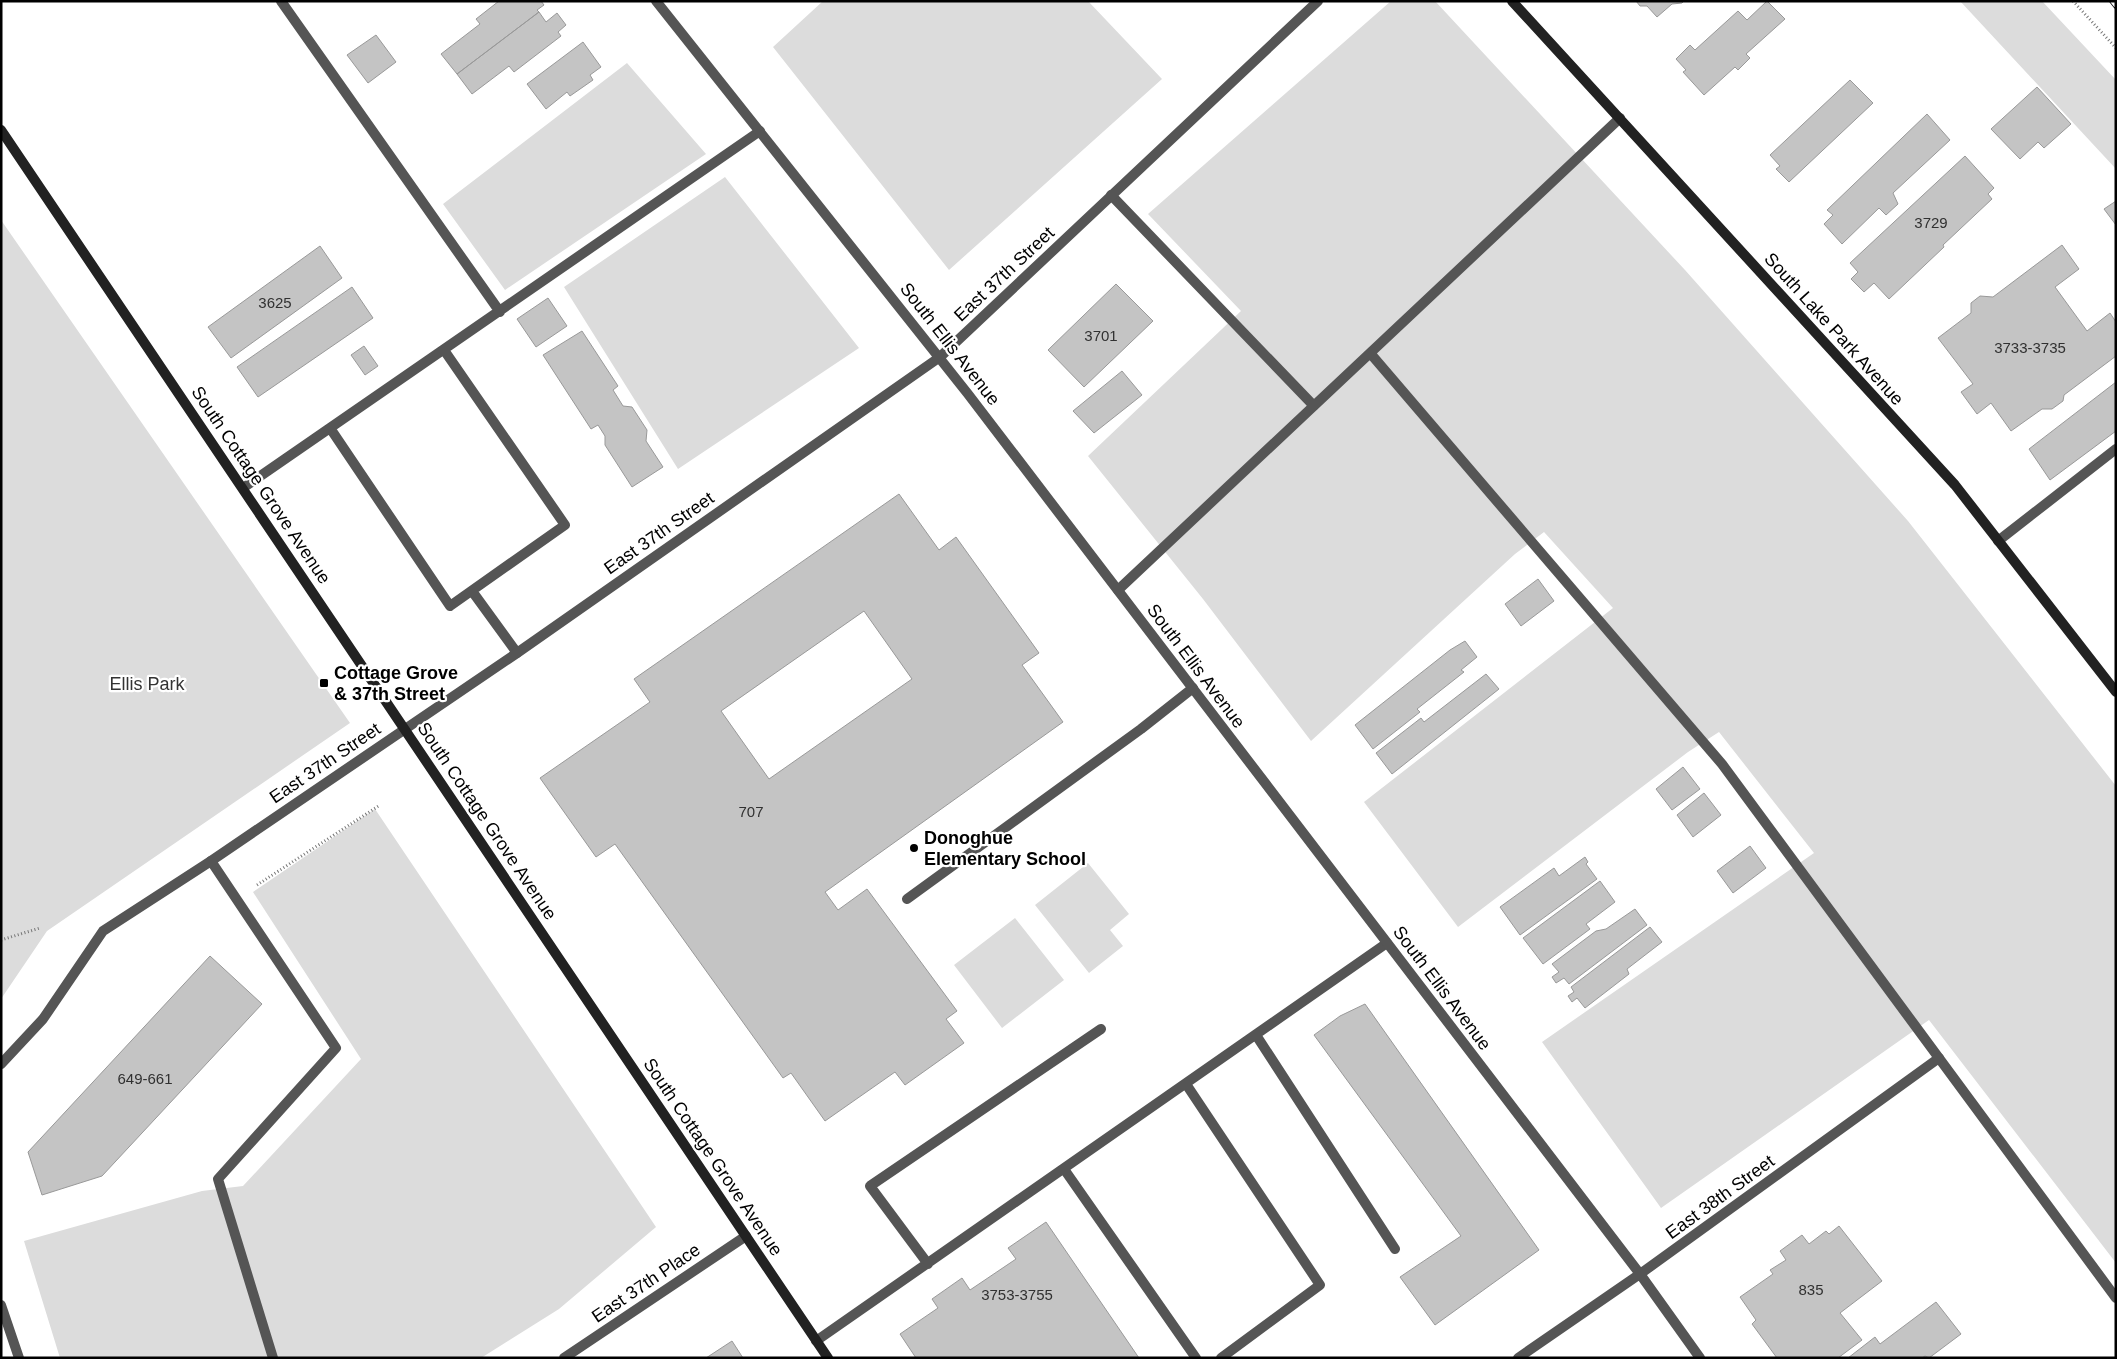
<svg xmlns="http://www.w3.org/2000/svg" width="2117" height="1359" font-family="Helvetica,sans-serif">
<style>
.green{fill:#dcdcdc}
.building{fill:#c4c4c4;stroke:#999;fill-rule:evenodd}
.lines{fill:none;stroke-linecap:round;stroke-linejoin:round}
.path{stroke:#777;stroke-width:3;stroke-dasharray:1 2.5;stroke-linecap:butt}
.lane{stroke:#555;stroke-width:10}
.street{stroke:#555;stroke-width:10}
.secondary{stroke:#222;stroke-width:10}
.rail-casing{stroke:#000;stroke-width:5.5}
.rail{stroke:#fff;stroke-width:4;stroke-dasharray:11;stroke-linecap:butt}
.poi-dot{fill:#000;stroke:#fff;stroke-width:2}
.labels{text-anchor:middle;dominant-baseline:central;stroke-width:4.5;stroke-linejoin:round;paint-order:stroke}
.number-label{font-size:15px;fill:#313131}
.street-label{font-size:18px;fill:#000;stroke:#fff}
.poi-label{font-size:18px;font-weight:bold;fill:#000;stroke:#fff;text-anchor:start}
.park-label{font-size:18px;fill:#333;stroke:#fff}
</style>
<rect width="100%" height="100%" fill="#fff"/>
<path class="green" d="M 823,1 L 1088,1 L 1162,79 L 949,270 L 773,47 Z
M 1391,1 L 1435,1 L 1685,270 L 1908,521 L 2116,786 L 2116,1263 L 1929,1020 L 1661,1208 L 1542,1042 L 1814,853 L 1719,732 L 1688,752 L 1458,927 L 1364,802 L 1613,608 L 1544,532 L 1515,554 L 1311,741 L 1203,599 L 1088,456 L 1241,311 L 1148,214 Z
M 1960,1 L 2042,1 L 2116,80 L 2116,169 Z
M 627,63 L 706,154 L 505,290 L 443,204 Z
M 725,177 L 859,348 L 678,469 L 564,287 Z
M 1,220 L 350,723 L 47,931 L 1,999 Z
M 375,809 L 656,1227 L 559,1309 L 481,1358 L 60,1358 L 24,1241 L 202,1191 L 243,1186 L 361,1059 L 253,892 Z
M 1088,863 L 1129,914 L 1110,930 L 1123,946 L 1089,973 L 1035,905 Z
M 1015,918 L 1064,980 L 1002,1028 L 954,965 Z"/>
<path class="building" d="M 499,1 L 541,1 L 544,5 L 537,10 L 539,12 L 457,74 L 441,54 L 480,24 L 476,19 Z
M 1636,1 L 1684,1 L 1682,3 L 1672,4 L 1657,17 L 1647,6 L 1640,6 Z
M 1767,1 L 1785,19 L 1746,54 L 1750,58 L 1738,70 L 1735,67 L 1704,95 L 1683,72 L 1686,70 L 1676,59 L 1690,45 L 1695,50 L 1738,11 L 1747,20 Z
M 539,12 L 546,22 L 557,13 L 566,25 L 558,32 L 561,36 L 514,72 L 509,66 L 472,94 L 457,74 Z
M 376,35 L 396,62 L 368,83 L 347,55 Z
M 583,42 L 601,67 L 590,75 L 593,80 L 570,96 L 567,92 L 546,109 L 527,84 Z
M 1850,80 L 1873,103 L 1789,182 L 1776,169 L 1780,166 L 1770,155 Z
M 2037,87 L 2071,124 L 2044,148 L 2038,142 L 2020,159 L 1991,129 Z
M 1927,114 L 1950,140 L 1893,193 L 1898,204 L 1886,215 L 1879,208 L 1842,244 L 1824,224 L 1833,215 L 1827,210 Z
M 1965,156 L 1994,188 L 1988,194 L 1992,199 L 1943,245 L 1944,247 L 1889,299 L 1874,283 L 1864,292 L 1851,279 L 1858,272 L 1850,263 Z
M 2116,201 L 2116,225 L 2104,209 Z
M 2062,245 L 2079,269 L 2055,287 L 2087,331 L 2110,313 L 2116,322 L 2116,356 L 2064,395 L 2063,401 L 2052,409 L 2042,409 L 2011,431 L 1991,403 L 1977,414 L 1961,392 L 1973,384 L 1938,338 L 1971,313 L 1971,303 L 1980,296 L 1993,297 Z
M 320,246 L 342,278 L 231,358 L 208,327 Z
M 1116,284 L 1153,321 L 1084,387 L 1048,350 Z
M 352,287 L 373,318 L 258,397 L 237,367 Z
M 548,298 L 567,326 L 536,347 L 517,319 Z
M 582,331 L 618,386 L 613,390 L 623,406 L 632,407 L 647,430 L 646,441 L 663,467 L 632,487 L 605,445 L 605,436 L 598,425 L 591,429 L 543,355 Z
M 364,346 L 378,366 L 365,375 L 351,355 Z
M 1122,371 L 1142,395 L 1094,433 L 1073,411 Z
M 2116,382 L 2116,431 L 2050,480 L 2029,449 Z
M 899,494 L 939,550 L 956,537 L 1039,653 L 1022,665 L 1063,722 L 825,892 L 838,910 L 867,889 L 957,1011 L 946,1019 L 964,1043 L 905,1085 L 895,1072 L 825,1121 L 791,1073 L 783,1078 L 615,844 L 596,857 L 540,778 L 650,702 L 634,679 ZM 864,611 L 912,679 L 769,779 L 721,711 Z
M 1538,579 L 1554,601 L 1521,626 L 1505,604 Z
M 1465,641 L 1477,657 L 1461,670 L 1464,672 L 1417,709 L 1420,712 L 1373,749 L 1355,725 L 1450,650 Z
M 1486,674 L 1499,689 L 1392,774 L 1376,753 L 1421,718 L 1424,722 Z
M 1683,767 L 1700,789 L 1672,810 L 1656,789 Z
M 1704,793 L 1721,815 L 1693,837 L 1677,815 Z
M 1750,846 L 1766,868 L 1733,893 L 1717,871 Z
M 1585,857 L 1588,862 L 1586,864 L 1597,879 L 1520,935 L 1500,907 L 1554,868 L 1559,876 Z
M 1600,881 L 1615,902 L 1586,924 L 1590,929 L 1543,964 L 1523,938 Z
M 1635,909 L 1647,925 L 1569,984 L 1564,978 L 1556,983 L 1552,977 L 1559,972 L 1552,964 L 1596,931 L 1606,929 Z
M 1650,927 L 1662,942 L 1627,969 L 1629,974 L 1585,1008 L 1577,998 L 1572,1002 L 1568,996 L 1574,992 L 1571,987 Z
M 210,956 L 262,1004 L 102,1176 L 42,1195 L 28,1152 Z
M 1365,1004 L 1539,1250 L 1435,1325 L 1400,1277 L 1461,1236 L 1314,1035 L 1340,1016 Z
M 1046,1222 L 1139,1358 L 916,1358 L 900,1334 L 938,1308 L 932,1299 L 962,1278 L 970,1290 L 1016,1259 L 1008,1248 Z
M 1839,1226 L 1882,1281 L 1840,1313 L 1862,1340 L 1838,1358 L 1777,1358 L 1752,1324 L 1756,1320 L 1740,1297 L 1773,1274 L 1770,1270 L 1786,1260 L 1780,1251 L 1802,1235 L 1809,1244 L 1826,1231 L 1829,1234 Z
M 1936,1302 L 1961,1334 L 1929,1358 L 1925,1356 L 1922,1358 L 1848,1358 L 1875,1337 L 1880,1344 Z
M 732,1341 L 743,1358 L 706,1358 Z"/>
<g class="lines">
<path class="path" d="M 2073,1 L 2116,48
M 257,885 L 380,805
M 1,940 L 40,928"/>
<path class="lane" d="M 281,1 L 500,312
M 1111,195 L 1314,406
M 1370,353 L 1722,764 L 2116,1298
M 330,428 L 450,606 L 565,525 L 444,350
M 243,488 L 760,131
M 1998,541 L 2116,449
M 1118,590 L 1620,118
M 472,591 L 517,653
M 211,861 L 336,1048 L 218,1179 L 273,1358
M 907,899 L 1141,729 L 1193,688
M 1256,1035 L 1395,1249
M 1186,1084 L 1320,1285 L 1221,1358
M 1064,1169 L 1196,1358
M 928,1264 L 870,1186 L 1101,1029
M 816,1341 L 1387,943"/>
<path class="street" d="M 656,1 L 968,394 L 1640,1274 L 1700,1358
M 1,1064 L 43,1019 L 103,931 L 211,861 L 517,653 L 940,357 L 1318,1
M 1,1305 L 19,1358
M 564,1358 L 746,1236
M 1518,1358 L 1640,1274 L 1939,1058"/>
<path class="secondary" d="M 1512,1 L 1955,485 L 2116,692
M 1,130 L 828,1358"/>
<defs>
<path id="rail" d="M 2112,1 L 2116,6"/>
</defs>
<use href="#rail" class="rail-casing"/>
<use href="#rail" class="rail"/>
</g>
<g class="poi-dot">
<rect x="319" y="678" width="10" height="10" rx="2.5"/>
<circle cx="914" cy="848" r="5"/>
</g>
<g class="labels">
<g class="number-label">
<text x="1931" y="222">3729</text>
<text x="275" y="302">3625</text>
<text x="1101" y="335">3701</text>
<text x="2030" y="347">3733-3735</text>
<text x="751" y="811">707</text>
<text x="145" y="1078">649-661</text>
<text x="1811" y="1289">835</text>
<text x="1017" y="1294">3753-3755</text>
</g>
<g class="street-label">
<text transform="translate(1004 274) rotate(-43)">East 37th Street</text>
<text transform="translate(1834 329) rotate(48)">South Lake Park Avenue</text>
<text transform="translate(950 344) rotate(52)">South Ellis Avenue</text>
<text transform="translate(261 485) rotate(56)">South Cottage Grove Avenue</text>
<text transform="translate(659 533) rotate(-35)">East 37th Street</text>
<text transform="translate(1196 666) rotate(53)">South Ellis Avenue</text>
<text transform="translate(325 763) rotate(-34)">East 37th Street</text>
<text transform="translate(487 821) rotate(56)">South Cottage Grove Avenue</text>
<text transform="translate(1442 988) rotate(53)">South Ellis Avenue</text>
<text transform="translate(713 1157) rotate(56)">South Cottage Grove Avenue</text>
<text transform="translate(1720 1197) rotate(-36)">East 38th Street</text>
<text transform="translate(646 1283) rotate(-34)">East 37th Place</text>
</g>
<g class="poi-label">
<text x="334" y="673">Cottage Grove<tspan x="334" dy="21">&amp; 37th Street</tspan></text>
<text x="924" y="838">Donoghue<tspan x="924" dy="21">Elementary School</tspan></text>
</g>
<g class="park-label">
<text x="147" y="684">Ellis Park</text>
</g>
</g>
<rect width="2117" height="1359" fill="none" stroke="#000000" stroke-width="5"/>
</svg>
